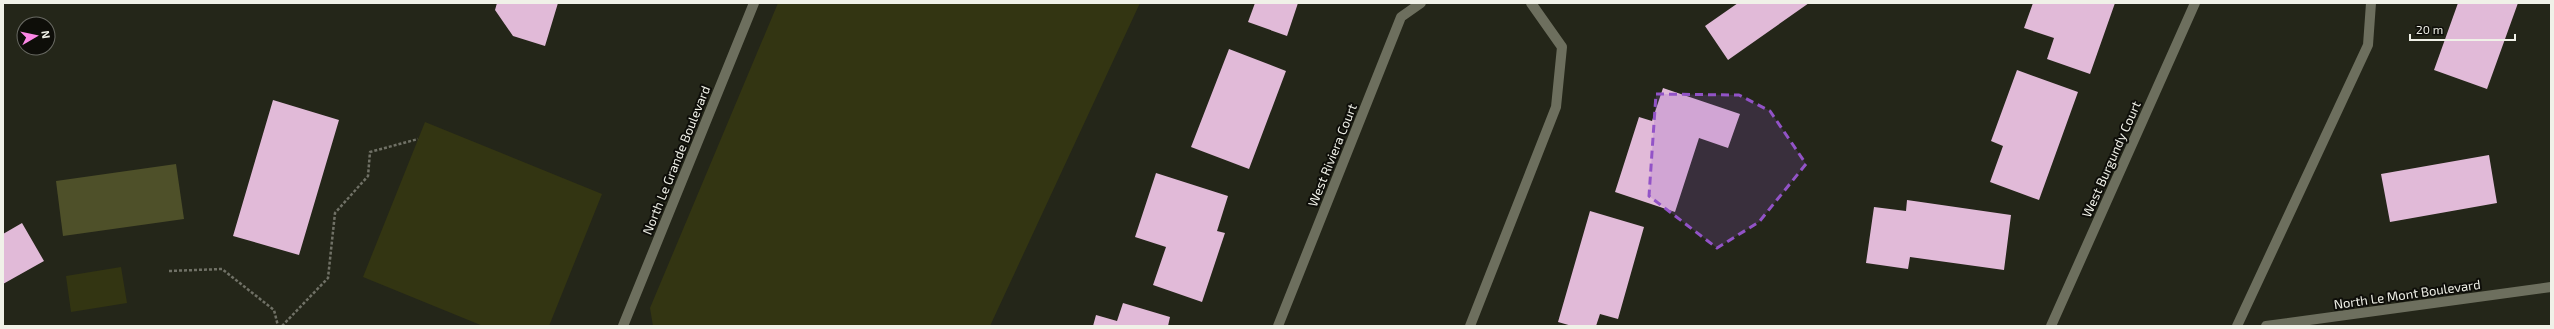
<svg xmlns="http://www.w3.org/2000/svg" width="2554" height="329" font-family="'Exo 2',sans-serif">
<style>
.green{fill:#333512}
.water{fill:#4e5029}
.building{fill:#e1bad8}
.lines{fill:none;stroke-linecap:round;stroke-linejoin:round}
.path{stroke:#707166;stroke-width:2.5;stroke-dasharray:3 2;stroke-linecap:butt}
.minor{stroke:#6d6f5e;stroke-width:10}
.marked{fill:#9253c7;fill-opacity:0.2;stroke:#9253c7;stroke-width:3;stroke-dasharray:8 5;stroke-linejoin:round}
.labels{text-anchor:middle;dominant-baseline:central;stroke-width:4;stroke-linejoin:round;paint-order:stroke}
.street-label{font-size:13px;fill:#f0f1e8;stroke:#0e0e09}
</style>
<rect width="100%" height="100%" fill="#242619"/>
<path class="green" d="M 778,3 L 1140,3 L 990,326 L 653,326 L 650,308 Z
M 425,122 L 602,194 L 549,326 L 483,326 L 363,277 Z
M 121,267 L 127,303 L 71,312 L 66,276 Z"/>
<path class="water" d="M 176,164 L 184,219 L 63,236 L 56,181 Z"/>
<path class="building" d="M 497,3 L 558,3 L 545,46 L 513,36 L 495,10 Z
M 1255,3 L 1298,3 L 1287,36 L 1248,22 Z
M 1738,3 L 1809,3 L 1728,60 L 1705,26 Z
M 2033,3 L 2115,3 L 2090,74 L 2047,59 L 2054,38 L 2024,28 Z
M 2458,3 L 2518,3 L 2487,89 L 2434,70 Z
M 1229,49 L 1286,71 L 1249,169 L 1191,147 Z
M 2017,70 L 2078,92 L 2039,200 L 1990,182 L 2003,146 L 1991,141 Z
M 1663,88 L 1740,114 L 1728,148 L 1699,138 L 1675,212 L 1615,192 L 1639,117 L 1652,121 Z
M 273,100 L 339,120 L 299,255 L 233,236 Z
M 2489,155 L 2497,203 L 2390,222 L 2381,174 Z
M 1156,173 L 1228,196 L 1217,231 L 1225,233 L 1202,302 L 1153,285 L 1166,247 L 1135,237 Z
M 1907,200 L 2011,215 L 2004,270 L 1910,257 L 1908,269 L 1866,263 L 1874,207 L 1906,211 Z
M 1590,211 L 1644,227 L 1618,319 L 1600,314 L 1596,326 L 1572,326 L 1558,322 Z
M 22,223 L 44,261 L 3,284 L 3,234 Z
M 1123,303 L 1170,317 L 1168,326 L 1093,326 L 1096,315 L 1117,321 Z"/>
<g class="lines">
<path class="path" d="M 169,271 L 222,269 L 274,310 L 278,326
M 282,326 L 328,278 L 335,213 L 368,176 L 370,152 L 418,139"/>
<path class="minor" d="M 623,326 L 754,3
M 1278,326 L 1401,17 L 1421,3
M 1470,326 L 1556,107 L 1562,47 L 1531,3
M 2051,326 L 2195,3
M 2237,326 L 2368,45 L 2371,3
M 2266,326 L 2551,287"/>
</g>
<path class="marked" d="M 1656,94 L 1739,95 L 1770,111 L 1806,164 L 1759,222 L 1717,248 L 1649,196 Z"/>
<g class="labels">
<g class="street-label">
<text transform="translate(1332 155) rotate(-68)">West Riviera Court</text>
<text transform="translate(2111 159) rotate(-66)">West Burgundy Court</text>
<text transform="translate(676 160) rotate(-68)">North Le Grande Boulevard</text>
<text transform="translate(2407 294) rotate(-8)">North Le Mont Boulevard</text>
</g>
</g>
<rect width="2554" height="329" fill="none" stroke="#f0f1e8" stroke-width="8"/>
<g transform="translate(36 36) rotate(81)"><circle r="19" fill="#0e0e09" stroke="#686962"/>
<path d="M0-3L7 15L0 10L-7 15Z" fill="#fb87e6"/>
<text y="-6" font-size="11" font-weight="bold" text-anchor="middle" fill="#f0f1e8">N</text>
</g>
<path d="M2410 34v6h105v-6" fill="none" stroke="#f0f1e8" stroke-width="2"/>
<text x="2416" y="34" font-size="12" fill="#f0f1e8" stroke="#0e0e09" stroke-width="3" paint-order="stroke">20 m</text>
</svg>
